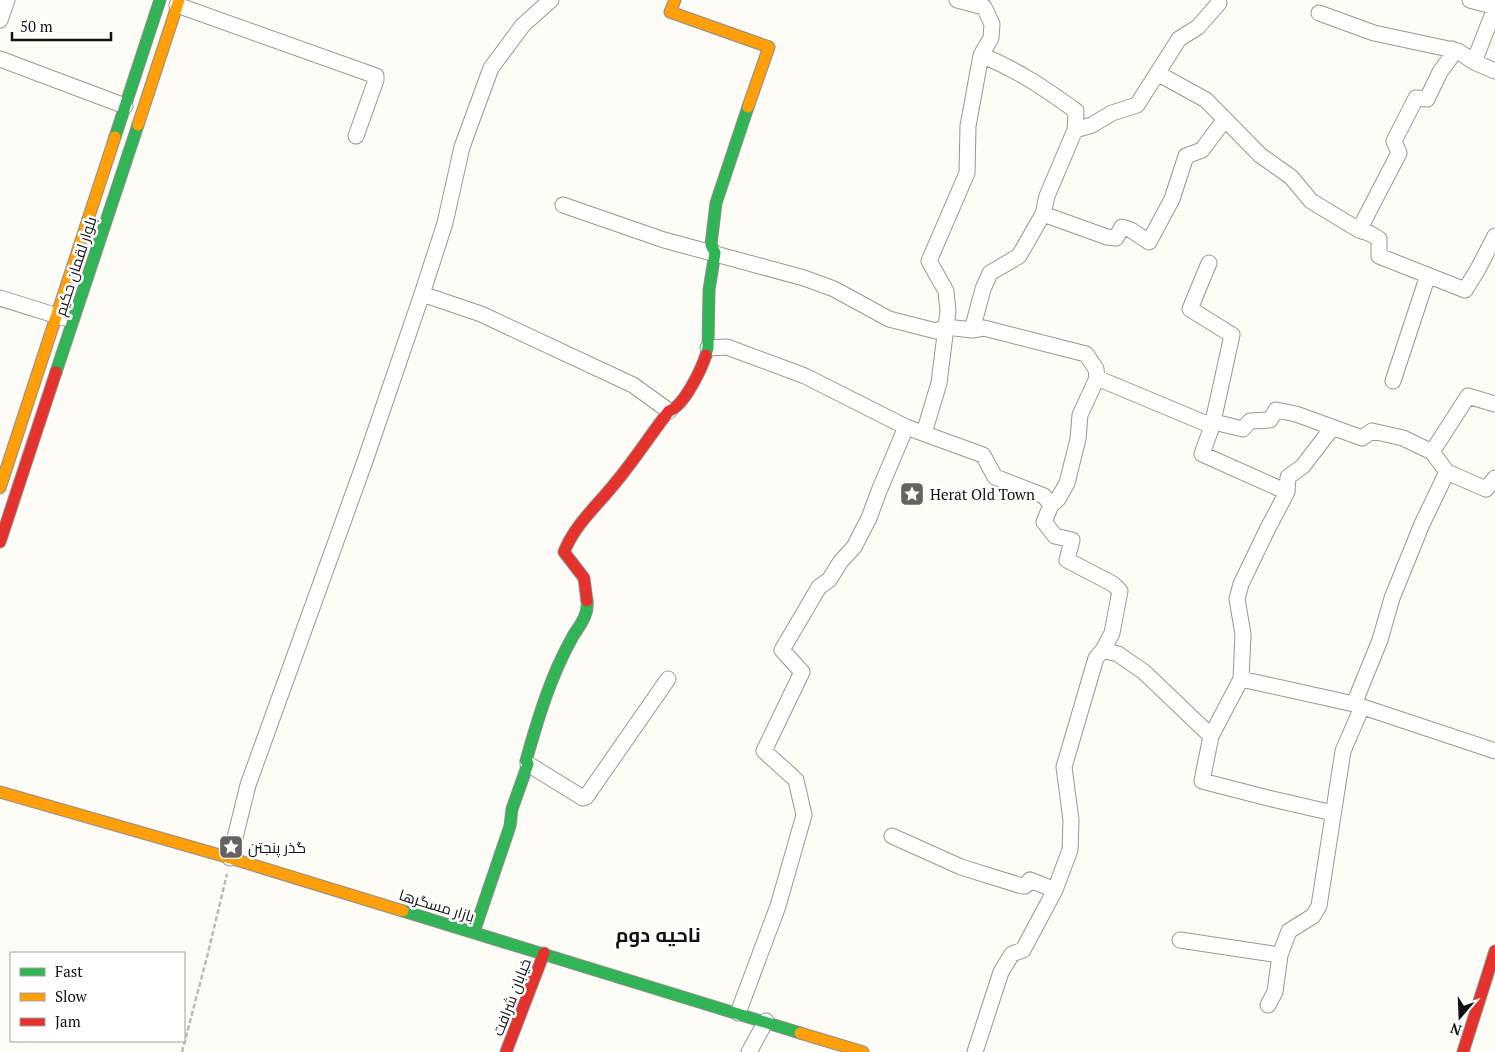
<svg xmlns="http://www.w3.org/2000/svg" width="1495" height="1052" font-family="'PT Serif',Cairo,serif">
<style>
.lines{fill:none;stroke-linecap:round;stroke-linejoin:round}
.street-casing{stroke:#979795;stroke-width:17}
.fast-casing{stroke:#8e8d8b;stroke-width:13}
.slow-casing{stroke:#8e8d8b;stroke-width:13}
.jam-casing{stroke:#8e8d8b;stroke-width:13}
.path{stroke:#b9b9b8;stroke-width:2.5;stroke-dasharray:5 2.5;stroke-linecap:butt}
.street{stroke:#fffffe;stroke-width:15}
.fast{stroke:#30b455;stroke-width:11}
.slow{stroke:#ff9f0a;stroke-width:11}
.jam{stroke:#e5322d;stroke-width:11}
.labels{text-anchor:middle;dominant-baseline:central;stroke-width:5;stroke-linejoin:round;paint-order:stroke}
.street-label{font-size:15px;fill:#111;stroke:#fff}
.poi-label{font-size:15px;fill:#111;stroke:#fff;text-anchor:start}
.district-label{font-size:20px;font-weight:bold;fill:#111;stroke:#fff}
</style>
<rect width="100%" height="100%" fill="#fdfcf7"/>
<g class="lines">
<defs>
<path id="street" d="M 1470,0 L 1495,7
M 177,5 L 376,76 L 376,80 L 356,136
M 1319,13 L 1374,33 L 1458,51 L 1474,62 L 1495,71
M 0,20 L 7,0
M 981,55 C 1018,70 1044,88 1076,111 L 1075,130
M 0,59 L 125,106
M 1474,62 L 1495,8
M 1157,73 L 1206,100 L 1260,155 L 1291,177 L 1311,201 L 1359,230 L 1369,233 L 1379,239 L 1379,256 L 1465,290 L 1478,269 L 1495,236
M 563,205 L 664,240 L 804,278 L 834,289 L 889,319 L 936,331 L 946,327 L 972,330 L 984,328 L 1086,354 L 1096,369 L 1097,378 L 1080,415 L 1078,439 L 1067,483 L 1058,499 L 1051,505 L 1044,522 L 1055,536 L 1072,540 L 1067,560 L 1113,584 L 1120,591 L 1112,633 L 1103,650
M 1043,214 L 1107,237 L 1116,238 L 1122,227 L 1131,230 L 1149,242 L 1172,199 L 1186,156 L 1202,150 L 1225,119
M 1359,230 L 1399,153 L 1394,141 L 1416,98 L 1427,99 L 1440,72 L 1451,57 L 1452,49
M 1209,263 L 1190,309 L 1232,335 L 1212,426 L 1202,454 L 1287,492
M 422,294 L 481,314 L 633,385 L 669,411
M 0,298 L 64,318
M 972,330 L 983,289 L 990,273 L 1019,256 L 1043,214 L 1047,196 L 1075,130 L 1092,125 L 1112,113 L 1137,105 L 1179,39 L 1198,27 L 1219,3
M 708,348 L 727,347 L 805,376 L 906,427 L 983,455 L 995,477 L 1044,496 L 1051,505
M 1097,378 L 1212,426 L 1218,423 L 1243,429 L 1250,421 L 1270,420 L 1276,410 L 1296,414 L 1362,438 L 1372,431 L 1403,438 L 1432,452 L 1447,472
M 1393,381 L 1428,275
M 924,433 L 939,383 L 948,311 L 946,291 L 929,261 L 967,173 L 968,126 L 981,55 L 991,38 L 992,24 L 984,7 L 957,0
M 1432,452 L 1468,396 L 1495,404
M 1241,679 L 1243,634 L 1237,599 L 1241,584 L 1268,528 L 1287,492 L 1288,477 L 1303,466 L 1332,428
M 1354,704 L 1495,751
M 1211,736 L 1202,781 L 1268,798 L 1333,813
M 528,764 L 583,798 L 586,797 L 668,679
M 892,836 L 961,867 L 1022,886 L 1025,886 L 1030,880 L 1055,890
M 230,858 L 248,785 L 365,461 L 422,294 L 445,223 L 462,147 L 491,68 L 523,25 L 551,0
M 1180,940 L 1280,955
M 1268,1005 L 1275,992 L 1280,955 L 1289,931 L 1313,916 L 1319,906 L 1343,751 L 1362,707
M 738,1013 L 778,906 L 804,815 L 796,780 L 764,751 L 802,672 L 782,650 L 819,587 L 829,580 L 841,561 L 854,547 L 869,518 L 879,491 L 906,427
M 749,1052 L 766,1021
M 975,1052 L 1001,972 L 1012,954 L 1023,950 L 1055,890 L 1070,850 L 1071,820 L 1064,767 L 1096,658 L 1103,650 L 1118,654 L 1144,672 L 1211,736 L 1241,679 L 1354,704 L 1380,640 L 1392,598 L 1422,524 L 1447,472 L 1486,489 L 1495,478"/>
<path id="fast" d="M 115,137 L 160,0
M 706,355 L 708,348 L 709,290 L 715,253 L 711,245 L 716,203 L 748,107
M 56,372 L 138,125
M 403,911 L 800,1033
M 474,932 L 510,826 L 512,809 L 528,764 L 526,761 C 538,718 551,675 573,636 C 580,625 589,614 587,601"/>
<path id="slow" d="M 675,0 L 670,12 L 769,47 L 748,107
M 138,125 L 179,0
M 0,488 L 115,137
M 0,792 L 230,858 L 403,911
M 800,1033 L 863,1052"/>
<path id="jam" d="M 0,542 L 56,372
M 587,601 L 584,578 L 564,552 C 575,524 598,505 616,482 C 635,459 651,434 669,411 C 684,406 701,370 706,355
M 506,1052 L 544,953
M 1463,1052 L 1495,951"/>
</defs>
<use href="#street" class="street-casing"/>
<use href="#fast" class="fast-casing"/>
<use href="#slow" class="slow-casing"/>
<use href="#jam" class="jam-casing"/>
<path class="path" d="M 182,1052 L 208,953 L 227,874"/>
<use href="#street" class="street"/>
<use href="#fast" class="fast"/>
<use href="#slow" class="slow"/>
<use href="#jam" class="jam"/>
</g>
<defs>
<symbol id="sight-square" viewBox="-11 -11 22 22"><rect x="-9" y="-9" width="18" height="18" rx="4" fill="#646362" stroke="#fff"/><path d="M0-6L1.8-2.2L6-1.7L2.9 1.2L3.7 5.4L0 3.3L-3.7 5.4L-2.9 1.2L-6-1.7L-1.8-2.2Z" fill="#fff"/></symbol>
</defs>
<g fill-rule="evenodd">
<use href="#sight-square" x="898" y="480" width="28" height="28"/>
<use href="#sight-square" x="217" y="833" width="28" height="28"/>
</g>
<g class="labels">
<g class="street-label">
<text transform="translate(75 266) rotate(-72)">بلوار لقمان حکیم</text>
<text transform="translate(437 905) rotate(17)">بازار مسگرها</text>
<text transform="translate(511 997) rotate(-69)">خیابان شرافت</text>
</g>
<g class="poi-label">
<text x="930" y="494">Herat Old Town</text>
<text x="248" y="847">گذر پنجتن</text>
</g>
<g class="district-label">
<text x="658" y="934">ناحیه دوم</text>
</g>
</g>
<rect x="10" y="952" width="175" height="90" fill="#ffffff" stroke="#a0a0a0"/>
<rect x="20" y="968" width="25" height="8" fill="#30b455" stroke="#a0a0a0"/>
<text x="55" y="977" font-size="15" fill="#111111">Fast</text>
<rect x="20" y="993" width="25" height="8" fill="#ff9f0a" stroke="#a0a0a0"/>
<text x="55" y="1002" font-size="15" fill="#111111">Slow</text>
<rect x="20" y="1018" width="25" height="8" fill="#e5322d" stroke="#a0a0a0"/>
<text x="55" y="1027" font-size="15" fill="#111111">Jam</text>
<g transform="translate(1460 1017) rotate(199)" stroke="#ffffff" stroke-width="4" paint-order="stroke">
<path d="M0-4L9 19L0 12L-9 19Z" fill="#111111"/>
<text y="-8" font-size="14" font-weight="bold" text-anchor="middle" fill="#111111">N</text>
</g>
<path d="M12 32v8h99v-8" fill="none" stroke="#111111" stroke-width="2.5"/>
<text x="20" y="32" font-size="15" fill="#111111" stroke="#ffffff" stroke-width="4" paint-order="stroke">50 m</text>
</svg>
